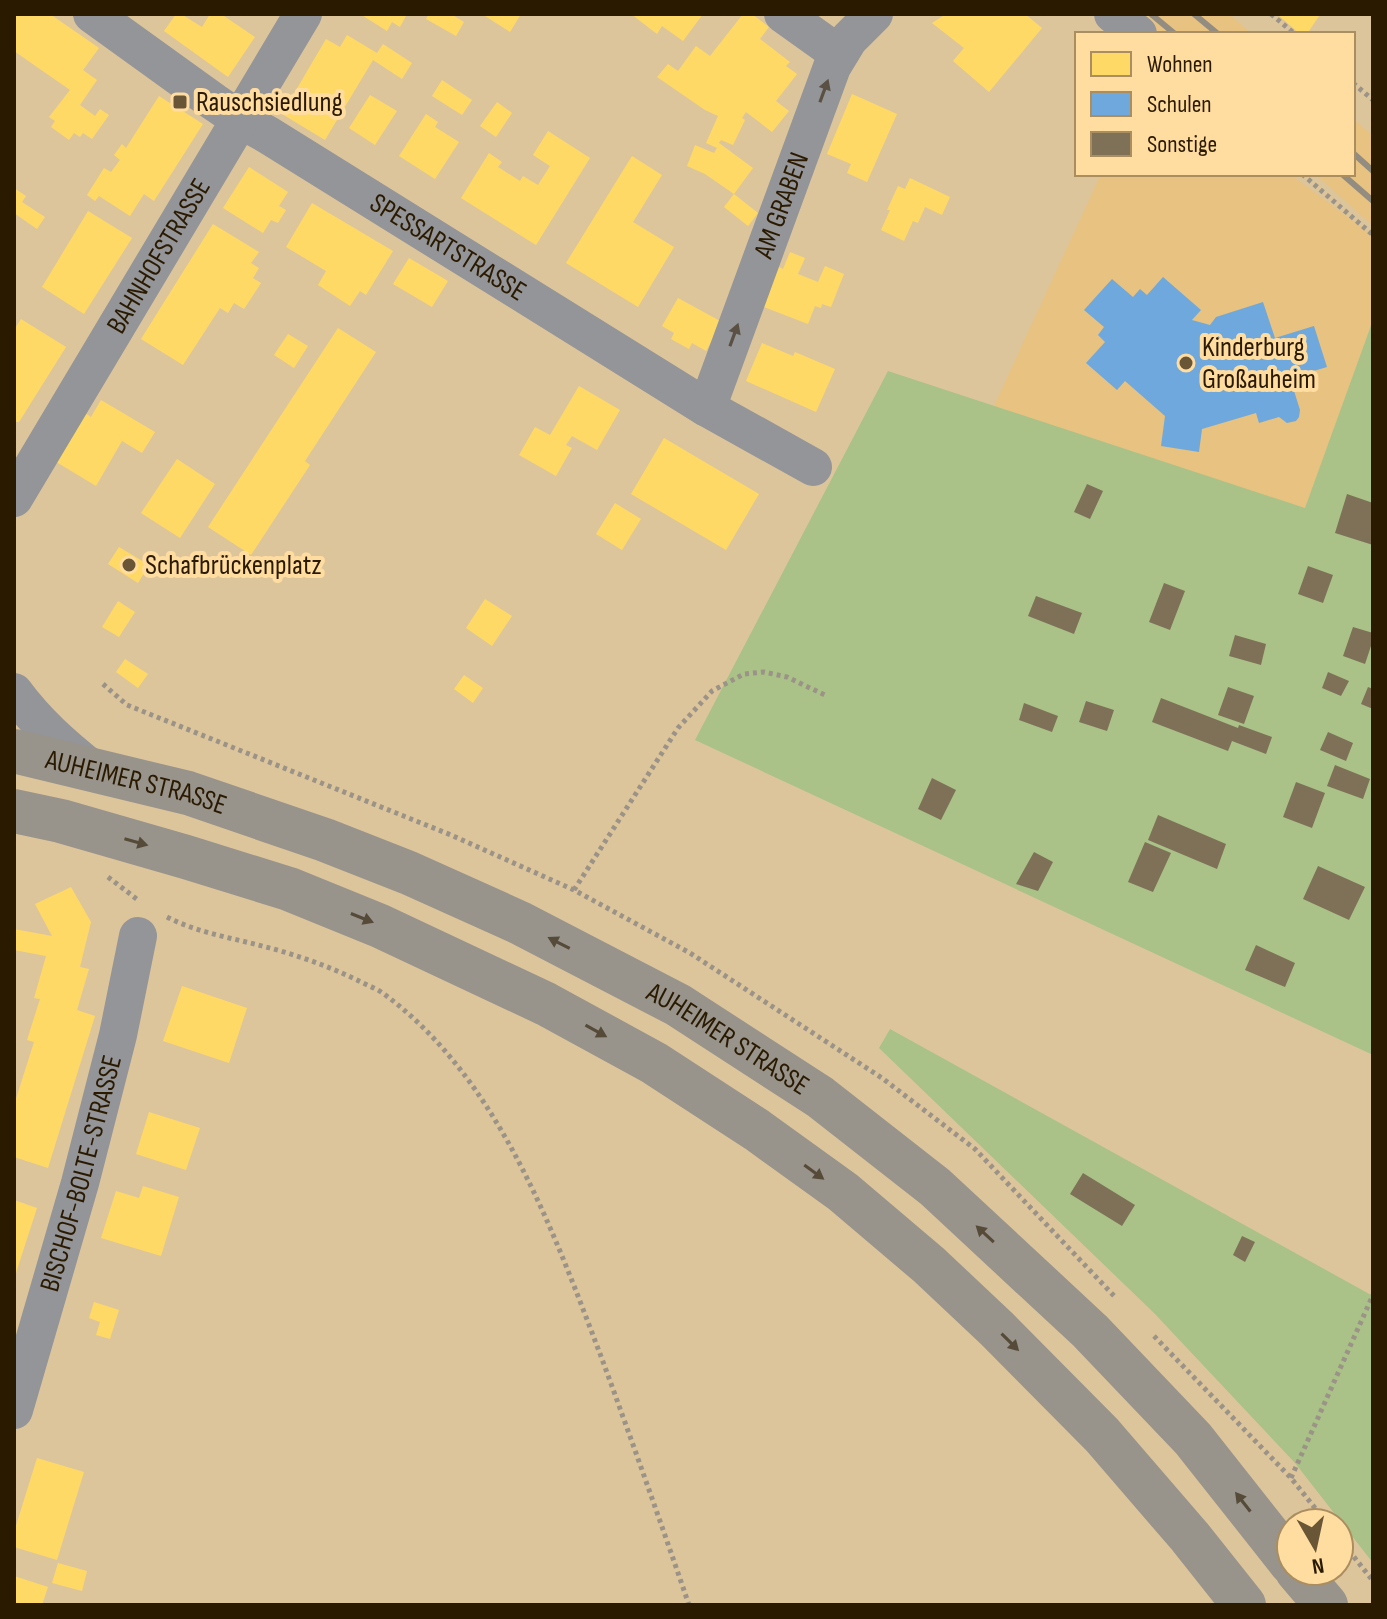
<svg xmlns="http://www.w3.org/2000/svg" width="1387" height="1619" font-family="'Sofia Sans Condensed',sans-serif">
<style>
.built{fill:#e7c280}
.green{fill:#aac287}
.homes{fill:#ffd966}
.schools{fill:#6fa8dc}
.building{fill:#7e7158}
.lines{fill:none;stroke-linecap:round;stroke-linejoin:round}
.path{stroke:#9b9387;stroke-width:5;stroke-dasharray:4 4;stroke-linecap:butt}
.minor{stroke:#949598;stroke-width:38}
.major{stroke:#98948c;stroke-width:44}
.rail{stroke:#928c81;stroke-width:6}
.oneway{fill:#5a5144}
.oneway2{fill:#564b38}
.poi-dot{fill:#695636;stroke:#ffdca0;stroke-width:3}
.labels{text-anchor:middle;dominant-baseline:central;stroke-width:8;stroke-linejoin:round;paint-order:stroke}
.poi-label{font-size:28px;fill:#2a1a00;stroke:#ffdca0;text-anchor:start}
.street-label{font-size:28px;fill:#2a1a00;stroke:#ffdca0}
</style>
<rect width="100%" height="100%" fill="#ddc59b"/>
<path class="built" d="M 1127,14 L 1229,14 L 1252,34 L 1151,34 Z
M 1353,119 L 1373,136 L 1373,226 L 1315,174 L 1353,174 Z
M 1101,174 L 1290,174 L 1373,236 L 1373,320 L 1305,509 L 994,406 Z"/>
<path class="green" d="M 1373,320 L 1373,1055 L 695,740 L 888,371 L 1305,508 Z
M 890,1029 L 1373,1296 L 1373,1563 L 1295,1463 L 1154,1313 L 879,1048 Z"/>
<path class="homes" d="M 14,14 L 50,14 L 99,48 L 83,70 L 97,80 L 80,105 L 95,116 L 100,109 L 109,115 L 92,139 L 83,133 L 80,137 L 74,133 L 69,140 L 51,127 L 55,121 L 49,117 L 70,90 L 14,51 Z
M 176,14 L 181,14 L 202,27 L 210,14 L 221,14 L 255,37 L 228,77 L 164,31 Z
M 360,14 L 407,14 L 400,27 L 392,22 L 387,31 Z
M 429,14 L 451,14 L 464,22 L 456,36 L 426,19 Z
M 482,14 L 521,14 L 510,32 Z
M 631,14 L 703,14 L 683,41 L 662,26 L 657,34 Z
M 743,14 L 752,14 L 769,27 L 760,39 L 790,62 L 786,66 L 797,74 L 776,101 L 789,111 L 772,132 L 746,112 L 742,118 L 745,120 L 733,145 L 721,140 L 719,143 L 753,168 L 734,194 L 705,174 L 687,166 L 695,145 L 714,153 L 717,148 L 706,143 L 718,116 L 705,110 L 657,77 L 668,64 L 678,71 L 696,46 L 710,56 Z
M 946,14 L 1025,14 L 1042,28 L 989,92 L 953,61 L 964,48 L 932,23 Z
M 1277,14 L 1316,14 L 1319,16 L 1307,34 L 1300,34 Z
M 347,35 L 377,53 L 383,44 L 412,63 L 402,79 L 373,60 L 325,140 L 282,114 L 326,39 L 340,47 Z
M 442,80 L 472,100 L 462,115 L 432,96 Z
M 852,94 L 897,114 L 867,182 L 847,173 L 851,164 L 827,154 Z
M 370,95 L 397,111 L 375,145 L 349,128 Z
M 159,96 L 203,124 L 154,201 L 144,194 L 130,216 L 99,196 L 95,201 L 87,195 L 104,168 L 111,172 L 120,160 L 114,155 L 122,144 L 126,148 Z
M 497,102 L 512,113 L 496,137 L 480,126 Z
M 426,114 L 438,122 L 435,127 L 459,142 L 435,179 L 399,156 Z
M 548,131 L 590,158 L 536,245 L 461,198 L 489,153 L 502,162 L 498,167 L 520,181 L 523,176 L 538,185 L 550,166 L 533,155 Z
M 632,156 L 662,175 L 633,222 L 674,247 L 638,307 L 566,263 Z
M 249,167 L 288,192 L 279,206 L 286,210 L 278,223 L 271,220 L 263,233 L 223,208 Z
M 910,178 L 950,197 L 942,215 L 925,207 L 918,223 L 913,221 L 904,241 L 881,230 L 890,210 L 887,210 L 898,186 L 905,189 Z
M 14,188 L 26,196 L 22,202 L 45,217 L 37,229 L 14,213 Z
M 734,194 L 758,213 L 748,226 L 724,207 Z
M 312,203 L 393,251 L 366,295 L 360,291 L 350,306 L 318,285 L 326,271 L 286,247 Z
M 88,211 L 132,238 L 84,314 L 42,287 Z
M 213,224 L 259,252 L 251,263 L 259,268 L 253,278 L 261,283 L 244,309 L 234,303 L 228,313 L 220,308 L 183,365 L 141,339 Z
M 790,252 L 805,258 L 798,274 L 818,282 L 825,266 L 844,274 L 831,307 L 822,304 L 821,308 L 815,306 L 808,324 L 759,305 L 775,265 L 783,269 Z
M 409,258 L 448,281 L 432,307 L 393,284 Z
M 678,298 L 722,322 L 706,351 L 692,343 L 689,349 L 671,339 L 674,333 L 662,326 Z
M 21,319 L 66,347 L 19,422 L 14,422 L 14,330 Z
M 338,328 L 376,352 L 305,461 L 310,465 L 251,555 L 208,527 Z
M 288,334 L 308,346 L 294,368 L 274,355 Z
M 762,343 L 793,356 L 795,352 L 835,369 L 816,412 L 746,381 Z
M 579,386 L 620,410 L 597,450 L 572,436 L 566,445 L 572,448 L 556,476 L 519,455 L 535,427 L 550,435 Z
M 101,400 L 155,432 L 142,453 L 122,441 L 96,486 L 53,460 L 82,411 L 91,417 Z
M 664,438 L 759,494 L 726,550 L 631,494 Z
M 177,459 L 215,484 L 180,538 L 141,513 Z
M 615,503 L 641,519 L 622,550 L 596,534 Z
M 119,547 L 149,565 L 138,583 L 108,564 Z
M 485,599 L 512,616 L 492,646 L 466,628 Z
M 118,601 L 135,612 L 119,637 L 102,627 Z
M 125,659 L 148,674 L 138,688 L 116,672 Z
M 464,675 L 483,688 L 473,703 L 454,689 Z
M 71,887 L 91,922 L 80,967 L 89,969 L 77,1010 L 95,1016 L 48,1168 L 14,1157 L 14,1105 L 34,1042 L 27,1040 L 40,999 L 34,998 L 46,956 L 14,950 L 14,929 L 52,936 L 35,904 Z
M 182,986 L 247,1008 L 229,1063 L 163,1041 Z
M 149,1112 L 200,1128 L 186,1170 L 136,1154 Z
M 143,1186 L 179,1197 L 161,1256 L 101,1238 L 116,1191 L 139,1198 Z
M 14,1200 L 37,1208 L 15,1276 L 14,1276 Z
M 94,1302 L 119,1310 L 110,1339 L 96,1335 L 100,1322 L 89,1318 Z
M 37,1458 L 84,1472 L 57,1560 L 14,1547 L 14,1532 Z
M 58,1563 L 87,1571 L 82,1591 L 52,1583 Z
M 14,1576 L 48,1587 L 42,1605 L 14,1605 Z"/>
<path class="schools" d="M 1163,277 L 1201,310 L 1192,320 L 1210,325 L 1216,317 L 1263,302 L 1275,338 L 1314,326 L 1327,367 L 1290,378 L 1300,410 L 1299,417 L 1296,421 L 1287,423 L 1279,417 L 1259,423 L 1256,413 L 1202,429 L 1199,452 L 1161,446 L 1165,416 L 1125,381 L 1117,390 L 1086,363 L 1105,342 L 1098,335 L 1104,327 L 1084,310 L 1112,279 L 1133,297 L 1140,289 L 1147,295 Z"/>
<path class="building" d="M 1087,484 L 1103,491 L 1090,519 L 1074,512 Z
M 1347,494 L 1373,503 L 1373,545 L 1335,533 Z
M 1308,566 L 1333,575 L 1323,603 L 1298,594 Z
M 1164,583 L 1185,591 L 1170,630 L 1149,622 Z
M 1036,596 L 1082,613 L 1074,634 L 1028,616 Z
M 1353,627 L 1373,633 L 1373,640 L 1365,664 L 1343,656 Z
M 1235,635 L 1266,644 L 1261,665 L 1229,656 Z
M 1328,672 L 1349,681 L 1341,696 L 1322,688 Z
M 1228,687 L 1254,696 L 1244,724 L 1218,715 Z
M 1368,687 L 1373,689 L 1373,709 L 1361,704 Z
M 1161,698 L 1238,728 L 1239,725 L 1272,737 L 1266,754 L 1232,741 L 1228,751 L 1152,722 Z
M 1086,701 L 1114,710 L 1107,731 L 1079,722 Z
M 1024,703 L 1058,716 L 1052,732 L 1019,720 Z
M 1328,732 L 1353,743 L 1346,761 L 1320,750 Z
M 1335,765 L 1370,779 L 1363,799 L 1327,786 Z
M 932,778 L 956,790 L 941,820 L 918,809 Z
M 1296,782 L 1325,793 L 1312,828 L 1283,817 Z
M 1158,815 L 1226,844 L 1217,869 L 1148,840 Z
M 1145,842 L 1171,853 L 1153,892 L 1128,882 Z
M 1034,852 L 1053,862 L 1038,891 L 1016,884 Z
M 1318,866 L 1365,887 L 1349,920 L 1303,899 Z
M 1256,945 L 1295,963 L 1285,987 L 1245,970 Z
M 1083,1173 L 1135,1205 L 1122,1226 L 1070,1194 Z
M 1242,1236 L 1255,1242 L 1245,1262 L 1233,1255 Z"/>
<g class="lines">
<path class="path" d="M 1271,14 L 1295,34
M 1353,83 L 1373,100
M 1302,174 L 1373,235
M 103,684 L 127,705 L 451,835 L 574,890 L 690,953 L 882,1078 L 975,1149 L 1116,1298
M 108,877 L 138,900
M 574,890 L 678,728 L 712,691 L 744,674 L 764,672 L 787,677 L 827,696
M 167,917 C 198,933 233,938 266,947 C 297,955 328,966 357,980 C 366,985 376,988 384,994 C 499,1079 553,1230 602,1359 C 632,1441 661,1523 689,1605
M 1154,1336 L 1291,1478 L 1327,1523
M 1291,1478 L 1373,1295
M 1339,1538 L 1373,1581"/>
<g class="minor">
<path id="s1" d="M 92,14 L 214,102 L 239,119 L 268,135 L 707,408 L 813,467"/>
<path d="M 783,14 L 839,54"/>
<path d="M 1113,14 L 1138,34"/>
<path id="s2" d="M 707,408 L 832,67 L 849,39 L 874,14"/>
<path id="s3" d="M 14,498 L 303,14"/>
<path d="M 14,692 C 37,723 62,745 92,769"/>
<path id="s4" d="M 14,1410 L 80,1183 L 118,1035 L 138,936"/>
</g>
<g class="major">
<path id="s5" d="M 14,751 L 188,793 L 325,840 L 409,873 L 520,923 L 678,1005 L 820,1097 L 935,1187 L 1090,1331 L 1193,1439 L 1291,1563"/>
<path d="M 14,811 L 61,821 L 186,857 L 289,889 L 380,926 L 546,1004 L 654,1063 L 757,1130 L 843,1192 L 929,1265 L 997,1329 L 1102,1435 L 1190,1537 L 1244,1605"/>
<path d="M 1297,1571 L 1326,1605"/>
</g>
<path class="rail" d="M 1151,14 L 1175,34
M 1194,14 L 1218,34
M 1353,153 L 1373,171
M 1342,174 L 1373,201"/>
</g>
<defs><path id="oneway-solid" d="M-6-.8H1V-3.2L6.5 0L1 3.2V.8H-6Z" transform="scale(2)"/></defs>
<g class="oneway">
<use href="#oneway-solid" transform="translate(824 91) rotate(-70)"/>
<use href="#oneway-solid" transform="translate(734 335) rotate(-70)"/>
</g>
<g class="oneway2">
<use href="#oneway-solid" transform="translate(136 842) rotate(16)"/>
<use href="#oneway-solid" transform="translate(362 918) rotate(22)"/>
<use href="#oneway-solid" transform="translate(559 943) rotate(-153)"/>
<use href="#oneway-solid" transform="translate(596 1031) rotate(29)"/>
<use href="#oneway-solid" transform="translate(814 1172) rotate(36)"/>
<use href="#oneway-solid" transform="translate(985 1234) rotate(-137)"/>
<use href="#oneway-solid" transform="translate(1010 1342) rotate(45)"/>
<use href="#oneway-solid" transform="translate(1243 1502) rotate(-128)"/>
</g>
<g class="poi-dot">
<rect x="172" y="94" width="16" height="16" rx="4"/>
<circle cx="1186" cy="363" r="8"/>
<circle cx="129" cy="565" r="8"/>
</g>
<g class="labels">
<g class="poi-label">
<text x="196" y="102">Rauschsiedlung</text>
<text x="1202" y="347">Kinderburg<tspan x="1202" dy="32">Großauheim</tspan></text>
<text x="145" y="565">Schafbrückenplatz</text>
</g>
<g class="street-label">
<text stroke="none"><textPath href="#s2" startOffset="216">AM GRABEN</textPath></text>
<text stroke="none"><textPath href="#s1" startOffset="426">SPESSARTSTRASSE</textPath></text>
<text stroke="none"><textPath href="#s3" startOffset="282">BAHNHOFSTRASSE</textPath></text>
<text stroke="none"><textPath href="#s5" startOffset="126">AUHEIMER STRASSE</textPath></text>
<text stroke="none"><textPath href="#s5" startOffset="774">AUHEIMER STRASSE</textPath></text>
<text stroke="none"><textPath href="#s4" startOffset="246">BISCHOF-BOLTE-STRASSE</textPath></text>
</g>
</g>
<rect width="1387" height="1619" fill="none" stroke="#2a1a00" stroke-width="32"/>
<rect x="1075" y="32" width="280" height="144" fill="#ffdca0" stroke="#aa8e60" stroke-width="2"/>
<rect x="1091" y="52" width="40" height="24" fill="#ffd966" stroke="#aa8e60" stroke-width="2"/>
<text x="1147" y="72" font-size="24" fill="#2a1a00">Wohnen</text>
<rect x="1091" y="92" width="40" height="24" fill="#6fa8dc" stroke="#aa8e60" stroke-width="2"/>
<text x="1147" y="112" font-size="24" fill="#2a1a00">Schulen</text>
<rect x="1091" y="132" width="40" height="24" fill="#7e7158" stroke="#aa8e60" stroke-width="2"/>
<text x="1147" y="152" font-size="24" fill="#2a1a00">Sonstige</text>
<g transform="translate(1315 1547) rotate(171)"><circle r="38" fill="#ffdca0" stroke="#aa8e60" stroke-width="2"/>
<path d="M0-6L14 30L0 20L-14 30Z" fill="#695636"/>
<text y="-12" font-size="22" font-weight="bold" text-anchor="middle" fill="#2a1a00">N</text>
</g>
</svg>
